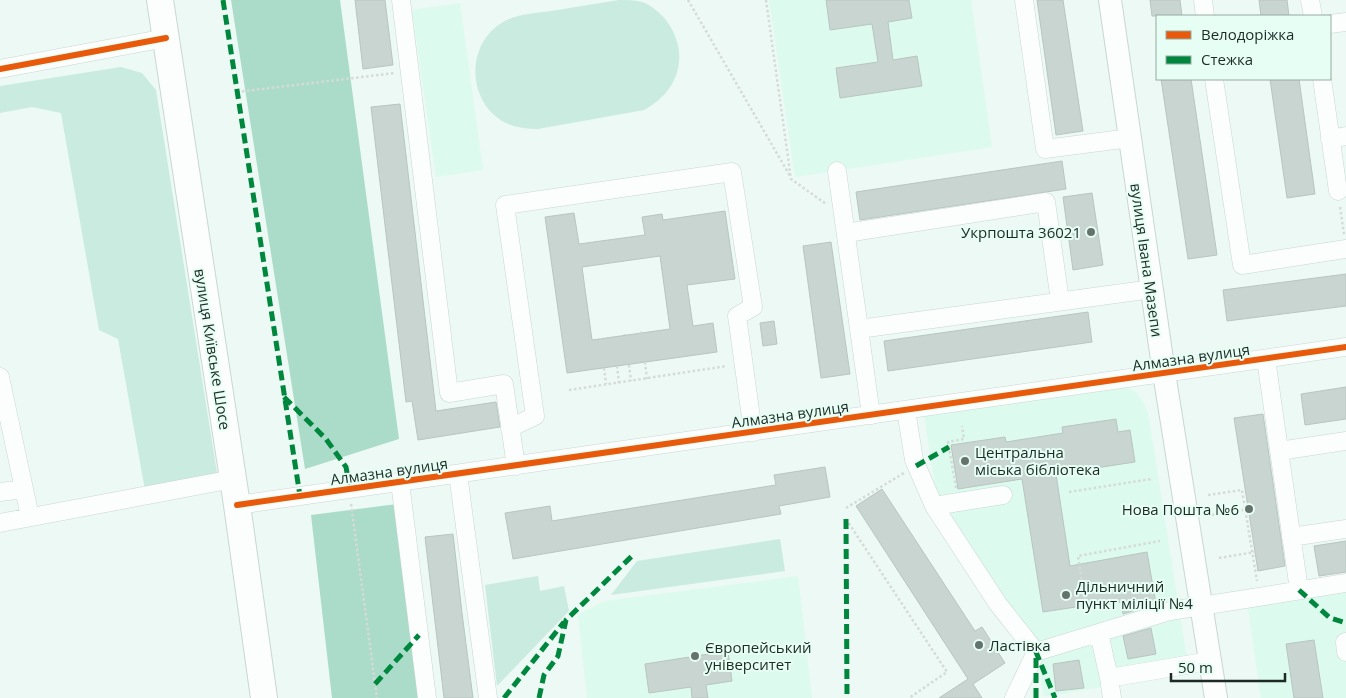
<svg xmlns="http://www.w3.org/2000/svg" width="1346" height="698" font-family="'Open Sans',sans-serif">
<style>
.built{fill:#dcfbee}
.green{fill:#caebdf}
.forest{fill:#abdcca}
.building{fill:#c8d5d0;stroke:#b9c5c0;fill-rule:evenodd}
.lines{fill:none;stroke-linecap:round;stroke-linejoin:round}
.minor-casing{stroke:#c9d7d1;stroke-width:19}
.major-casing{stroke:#c9d7d1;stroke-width:24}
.highway-casing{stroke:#c9d7d1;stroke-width:28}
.path{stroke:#d6dad8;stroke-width:2.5;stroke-dasharray:2.5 2.5;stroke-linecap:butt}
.minor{stroke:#fcfefd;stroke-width:18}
.major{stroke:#fcfefd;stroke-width:22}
.highway{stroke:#fcfefd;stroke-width:26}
.quiet{stroke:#00873e;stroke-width:5;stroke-dasharray:10 5;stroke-linecap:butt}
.cycleway-casing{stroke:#e7fef5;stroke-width:9}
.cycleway{stroke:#e8590c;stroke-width:6}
.poi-dot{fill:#65736d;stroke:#e7fef5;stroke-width:2}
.labels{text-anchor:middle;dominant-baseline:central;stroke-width:4;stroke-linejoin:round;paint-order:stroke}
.poi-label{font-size:15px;fill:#1c2b25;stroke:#e7fef5;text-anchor:start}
.street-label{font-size:15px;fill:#1c2b25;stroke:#e7fef5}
</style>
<rect width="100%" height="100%" fill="#ecf9f4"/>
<path class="built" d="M 769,0 L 971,0 L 992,147 L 795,177 Z
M 460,3 L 483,170 L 436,177 L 412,10 Z
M 1125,387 L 1136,392 L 1142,401 L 1148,412 L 1189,672 L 1044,697 L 1036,647 L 937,499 L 924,414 Z
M 798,576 L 812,698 L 587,698 L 578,615 L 605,601 Z
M 1346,587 L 1346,698 L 1261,698 L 1247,602 Z"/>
<path class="green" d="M 619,0 C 627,0 634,0 642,2 C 650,4 660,13 666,20 C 691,54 679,91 644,110 L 538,129 C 528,129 518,128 508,124 C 467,105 464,45 503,22 C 517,14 536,13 551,11 C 574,7 596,4 619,0 Z
M 121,67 L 142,73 L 156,90 L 217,473 L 145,490 L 118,339 L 99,330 L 61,113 L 32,107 L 0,113 L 0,86 Z
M 780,539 L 785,571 L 611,595 L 637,561 Z
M 538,576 L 540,591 L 564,586 L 569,611 L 497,686 L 485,585 Z"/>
<path class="forest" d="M 231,0 L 340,0 L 399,439 L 305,469 Z
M 397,504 L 422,698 L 332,698 L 311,515 Z"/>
<path class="building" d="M 355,0 L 385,0 L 393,65 L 363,69 Z
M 826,0 L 909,0 L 912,18 L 888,22 L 893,60 L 917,56 L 922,86 L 840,98 L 836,68 L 878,62 L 872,24 L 830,30 Z
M 1037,0 L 1063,0 L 1083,131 L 1056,135 Z
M 1150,0 L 1180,0 L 1182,16 L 1152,16 Z
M 1259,0 L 1287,0 L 1289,16 L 1261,16 Z
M 1161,79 L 1191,79 L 1217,255 L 1188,259 Z
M 1270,79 L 1299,79 L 1315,194 L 1287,198 Z
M 400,104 L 436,411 L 496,402 L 500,427 L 418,440 L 412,401 L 406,402 L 371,107 Z
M 1062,161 L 1066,189 L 860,220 L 856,192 Z
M 1092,193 L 1103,265 L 1073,270 L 1063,197 Z
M 725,211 L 735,279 L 687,285 L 693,326 L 713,323 L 717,352 L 567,373 L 545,217 L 574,213 L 579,244 L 645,235 L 642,217 L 662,214 L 663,220 ZM 660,256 L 670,329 L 592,340 L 582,267 Z
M 831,242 L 850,374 L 821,378 L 803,246 Z
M 1346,274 L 1346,306 L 1227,321 L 1223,290 Z
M 1088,312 L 1092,342 L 888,371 L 884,341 Z
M 774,321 L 777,344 L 763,346 L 760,323 Z
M 1346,387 L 1346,419 L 1305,425 L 1301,394 Z
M 1263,414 L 1285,566 L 1258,571 L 1234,418 Z
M 1116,419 L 1118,432 L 1130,430 L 1135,462 L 1056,474 L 1070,566 L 1147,552 L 1156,604 L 1123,614 L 1121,602 L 1089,607 L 1089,605 L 1043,612 L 1022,479 L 958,489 L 951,445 L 1005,437 L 1006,442 L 1063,433 L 1062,427 Z
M 825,467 L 830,497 L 779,506 L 781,514 L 513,559 L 505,513 L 550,506 L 552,521 L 776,485 L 774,475 Z
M 882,489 L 975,631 L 982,627 L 1005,663 L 973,684 L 982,698 L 939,698 L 968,679 L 856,506 Z
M 453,534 L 462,613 L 473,698 L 444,698 L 425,537 Z
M 1346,541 L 1346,572 L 1319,576 L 1314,546 Z
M 1151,628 L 1156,654 L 1128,659 L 1123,636 Z
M 1314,640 L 1323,698 L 1294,698 L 1286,644 Z
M 728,651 L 732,681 L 706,685 L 708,698 L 692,698 L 691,687 L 649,693 L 645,664 Z
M 1079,660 L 1084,688 L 1056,691 L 1053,664 Z"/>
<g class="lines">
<defs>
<path id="minor" d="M 401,0 L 449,393 L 504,384 L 516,466
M 1024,0 L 1045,149 L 1130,138
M 1203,0 L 1205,16
M 1310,0 L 1313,16
M 1330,24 L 1346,22
M 0,69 L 166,38
M 1214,79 L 1242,265 L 1346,249
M 1322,79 L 1338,191
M 1330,139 L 1346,136
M 837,171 L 871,415
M 846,233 L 1046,202 L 1060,301
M 859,329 L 1152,289
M 1266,359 L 1299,590
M 0,377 L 30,517
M 906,410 L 914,460 L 934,506 L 998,604 L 1036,652
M 510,428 L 535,416 L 505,205 L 732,172 L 753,307 L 737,316 L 753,432
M 1279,451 L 1346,441
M 458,474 L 488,698
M 400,482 L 427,698
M 0,492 L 24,489
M 237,505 L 1346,347
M 934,506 L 1003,495
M 0,523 L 233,479
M 1291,537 L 1346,529
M 1099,633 L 1109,678
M 1346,642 L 1345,642 L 1346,652
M 1014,698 L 1036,652 L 1170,611 L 1346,583
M 1112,698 L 1109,678 L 1210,661"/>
<path id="major" d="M 1110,0 L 1164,373 L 1216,698"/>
<path id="highway" d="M 160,0 L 237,505 L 264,698"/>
</defs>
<use href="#minor" class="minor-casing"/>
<use href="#major" class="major-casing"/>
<use href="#highway" class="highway-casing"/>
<path class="path" d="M 688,0 L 790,176
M 766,0 L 791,179 L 826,204
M 237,92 L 395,73
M 1340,207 L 1344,234
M 640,332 L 641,333
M 625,335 L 625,334
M 613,336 L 613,337
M 600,339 L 600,338
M 645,362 L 647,379
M 629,365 L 631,381
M 617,366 L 619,383
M 604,368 L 606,384
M 569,390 L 727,366
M 956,488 L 948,442 L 964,439 L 962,426
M 1069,492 L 1151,479
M 1208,495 L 1242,490 L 1257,581
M 351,504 L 377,698
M 846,508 L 904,473
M 1212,515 L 1249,509
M 846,519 L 947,672 L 909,698
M 1219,558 L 1255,552
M 1086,609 L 1078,556 L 1160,541"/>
<use href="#minor" class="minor"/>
<use href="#major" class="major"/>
<use href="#highway" class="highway"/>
<path class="quiet" d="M 223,0 L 300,496
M 284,397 L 326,439 L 346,467 L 350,489
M 916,466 L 949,447
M 846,519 L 847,698
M 1299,590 L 1330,618 L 1346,623
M 375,684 L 419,635
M 504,698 L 564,622
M 539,698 L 544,675 L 558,656 L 566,620 L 634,554
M 1036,698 L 1036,652 L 1055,698"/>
<defs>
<path id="cycleway" d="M 0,69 L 166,38
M 237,505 L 1346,347"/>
</defs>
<use href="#cycleway" class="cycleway-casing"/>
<use href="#cycleway" class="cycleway"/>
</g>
<g class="poi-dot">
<circle cx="1091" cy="232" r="5"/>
<circle cx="965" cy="461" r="5"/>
<circle cx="1249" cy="509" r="5"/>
<circle cx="1066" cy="595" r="5"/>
<circle cx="979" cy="645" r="5"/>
<circle cx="695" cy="656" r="5"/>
</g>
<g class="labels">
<g class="poi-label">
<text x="1081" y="232" text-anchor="end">Укрпошта 36021</text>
<text x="975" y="452">Центральна<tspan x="975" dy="17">міська бібліотека</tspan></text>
<text x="1239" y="509" text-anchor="end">Нова Пошта №6</text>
<text x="1076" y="586">Дільничний<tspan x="1076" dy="17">пункт міліції №4</tspan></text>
<text x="989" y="645">Ластівка</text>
<text x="705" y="647">Європейський<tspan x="705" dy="17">університет</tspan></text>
</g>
<g class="street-label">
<text transform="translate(1147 260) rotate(82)">вулиця Івана Мазепи</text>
<text transform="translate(213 349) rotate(81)">вулиця Київське Шосе</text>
<text transform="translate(1191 357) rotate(-8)">Алмазна вулиця</text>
<text transform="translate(790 414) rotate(-8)">Алмазна вулиця</text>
<text transform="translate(389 471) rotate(-8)">Алмазна вулиця</text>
</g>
</g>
<rect x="1156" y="15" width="175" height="65" fill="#e7fef5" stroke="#96aaa2"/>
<rect x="1166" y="31" width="25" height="8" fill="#e8590c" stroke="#96aaa2"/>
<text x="1201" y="40" font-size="15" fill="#1c2b25">Велодоріжка</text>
<rect x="1166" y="56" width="25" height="8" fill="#00873e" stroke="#96aaa2"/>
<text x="1201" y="65" font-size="15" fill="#1c2b25">Стежка</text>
<path d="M1171 673v8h114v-8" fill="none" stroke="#1c2b25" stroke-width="2.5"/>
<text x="1178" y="673" font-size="15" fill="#1c2b25" stroke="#e7fef5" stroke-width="4" paint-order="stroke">50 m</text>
</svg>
